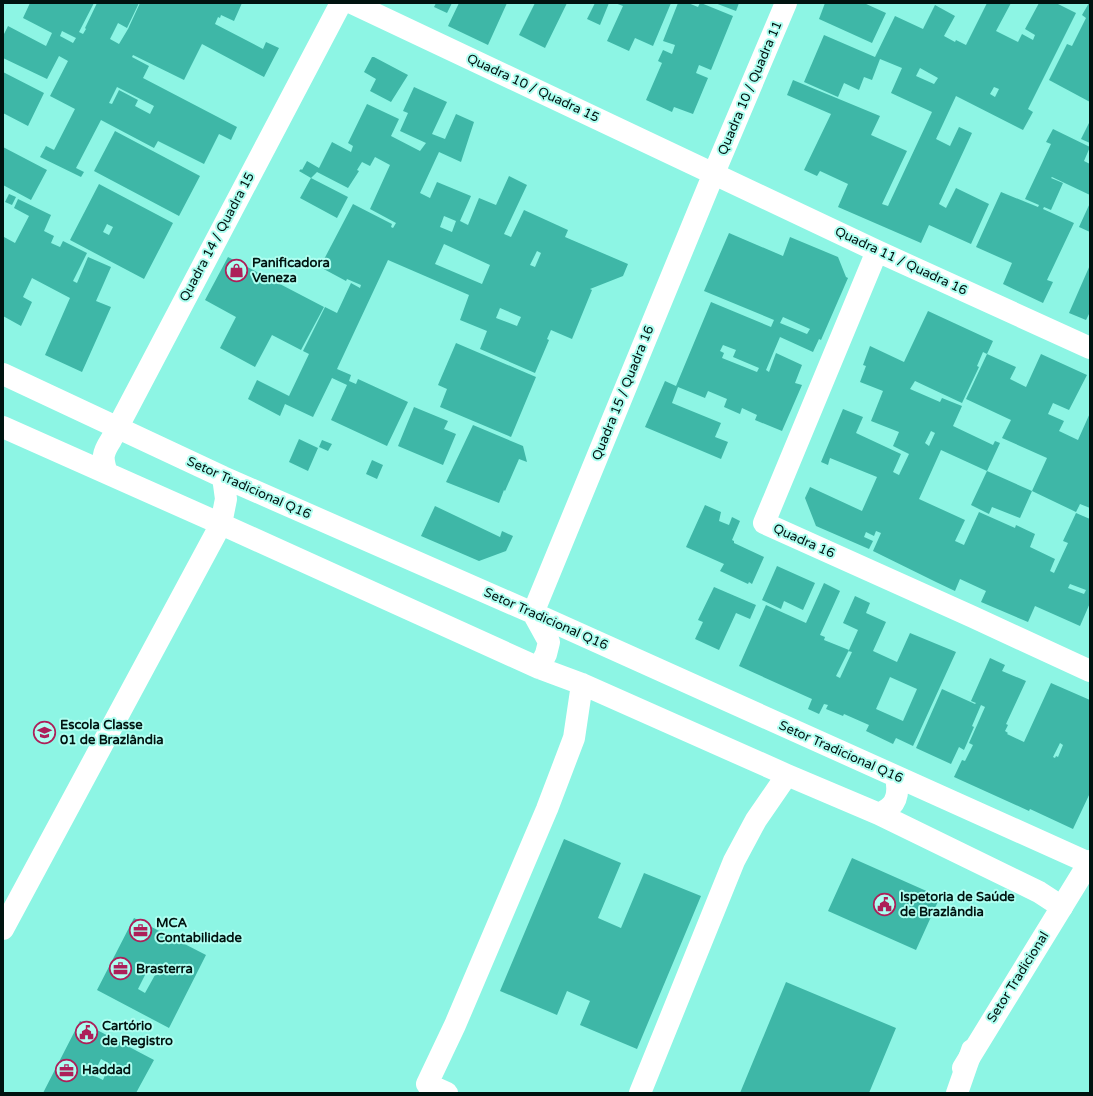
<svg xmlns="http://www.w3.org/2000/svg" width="1093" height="1096" font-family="'Varela Round',sans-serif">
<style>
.building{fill:#3eb7a7;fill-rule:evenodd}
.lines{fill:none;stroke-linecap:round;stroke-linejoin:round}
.minor{stroke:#fff;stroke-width:22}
.major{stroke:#fff;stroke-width:22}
.highway{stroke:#fff;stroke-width:22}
.labels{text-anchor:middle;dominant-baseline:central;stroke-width:4;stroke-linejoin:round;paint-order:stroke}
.street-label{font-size:13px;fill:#001310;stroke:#aefef0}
.poi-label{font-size:13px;font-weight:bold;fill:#001310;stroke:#aefef0;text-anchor:start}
</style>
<rect width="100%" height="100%" fill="#8df5e4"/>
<path class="building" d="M 30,3 L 94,3 L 79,32 L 83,34 L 86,29 L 85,28 L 97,3 L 139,3 L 127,28 L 118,23 L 110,39 L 119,44 L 128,29 L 140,3 L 242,3 L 234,21 L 221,15 L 220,18 L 218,17 L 215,24 L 263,49 L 266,42 L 279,48 L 264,77 L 202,44 L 184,80 L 133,55 L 132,57 L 149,66 L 143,78 L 237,127 L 231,140 L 219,134 L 204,164 L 158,141 L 154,148 L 101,120 L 76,168 L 84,172 L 81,177 L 40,157 L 46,146 L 54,150 L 75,109 L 50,96 L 68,61 L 59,56 L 47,79 L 3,58 L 3,36 L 8,26 L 46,46 L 52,33 L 23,18 ZM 62,31 L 76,38 L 73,43 L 60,36 ZM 117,87 L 154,106 L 150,114 L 135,106 L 138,100 L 119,90 L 112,104 L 109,103 Z
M 436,3 L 452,3 L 447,13 L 434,7 Z
M 459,3 L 507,3 L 488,45 L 448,26 Z
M 535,3 L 567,3 L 545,48 L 519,35 Z
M 595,3 L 609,3 L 600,25 L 587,19 Z
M 615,3 L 671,3 L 653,46 L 635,38 L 629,51 L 607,41 L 623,6 Z
M 678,3 L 688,3 L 698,7 L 700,3 L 701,3 L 733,16 L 711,70 L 699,65 L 696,73 L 708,78 L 693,114 L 674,107 L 672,112 L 646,100 L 662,63 L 658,61 L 663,50 L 672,54 L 675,45 L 663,41 Z
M 715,3 L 739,3 L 736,11 Z
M 825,3 L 864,3 L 886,13 L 872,43 L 819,19 Z
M 987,3 L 1011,3 L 996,31 L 1018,42 L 1022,34 L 1033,40 L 1035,35 L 1025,29 L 1039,3 L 1056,3 L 1076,13 L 1028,109 L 1033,112 L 1023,130 L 956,96 L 936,139 L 950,146 L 959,127 L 972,133 L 939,204 L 946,208 L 956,188 L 989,204 L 971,244 L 929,225 L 921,243 L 838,207 L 848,184 L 820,171 L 817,176 L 804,170 L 831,114 L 787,95 L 793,80 L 880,116 L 871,135 L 907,151 L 882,204 L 888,206 L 932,112 L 891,93 L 902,68 L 880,59 L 872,80 L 864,77 L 859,90 L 844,83 L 838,97 L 804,82 L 824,35 L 875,57 L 895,16 L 923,29 L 935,5 L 955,16 L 944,36 L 955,42 L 956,40 L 966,45 ZM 920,68 L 938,78 L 934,84 L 916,76 ZM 994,87 L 999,89 L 995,97 L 990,94 Z
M 1089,3 L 1090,3 L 1090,102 L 1049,80 L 1067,44 L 1072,46 L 1086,18 L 1082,15 Z
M 372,57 L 374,57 L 408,75 L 391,102 L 370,91 L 376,79 L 364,72 Z
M 3,72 L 44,93 L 28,126 L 3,113 Z
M 414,87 L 447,102 L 432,134 L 445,139 L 456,114 L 474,122 L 461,162 L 439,152 L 420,193 L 430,198 L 437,182 L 471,196 L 460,221 L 468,225 L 479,198 L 496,205 L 509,176 L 527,185 L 504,234 L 511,237 L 524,210 L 568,230 L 565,237 L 628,264 L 623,276 L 590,289 L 592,290 L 572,339 L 551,330 L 547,339 L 549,340 L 535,373 L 480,349 L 487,331 L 460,320 L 469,295 L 388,260 L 337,369 L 351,375 L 349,381 L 356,384 L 358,379 L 408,402 L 387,446 L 331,420 L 347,385 L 332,378 L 313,417 L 285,404 L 280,416 L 248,399 L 257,380 L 289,396 L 309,354 L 303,351 L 325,307 L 337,313 L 351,283 L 360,288 L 361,285 L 347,279 L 346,281 L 320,267 L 353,204 L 392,224 L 391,227 L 393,228 L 396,223 L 370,209 L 390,165 L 375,157 L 370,166 L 362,162 L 357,170 L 359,171 L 348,188 L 317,172 L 311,178 L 299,171 L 301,169 L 302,170 L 307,161 L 319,168 L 332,142 L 351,152 L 353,146 L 348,143 L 367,104 L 399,119 L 391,136 L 420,151 L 426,143 L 400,131 L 408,113 L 403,111 ZM 444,216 L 456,221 L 452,232 L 440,227 ZM 444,244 L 490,265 L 482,284 L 435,264 ZM 537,251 L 541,253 L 535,267 L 530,265 ZM 500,308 L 521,317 L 517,326 L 496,318 Z
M 1090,121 L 1090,143 L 1081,139 Z
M 1053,129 L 1090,147 L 1084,161 L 1090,164 L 1090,195 L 1052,177 L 1051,178 L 1063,183 L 1051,210 L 1044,207 L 1043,209 L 1074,223 L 1047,280 L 1053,282 L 1043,303 L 1003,284 L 1012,263 L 976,247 L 1001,192 L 1038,207 L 1039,205 L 1025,199 L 1051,144 L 1046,142 Z
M 115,131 L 200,176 L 179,216 L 94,171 Z
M 3,147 L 47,170 L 31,200 L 3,185 Z
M 311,178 L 348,197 L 337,218 L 300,198 Z
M 99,184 L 173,223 L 144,279 L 70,240 ZM 107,224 L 113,227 L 109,235 L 103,232 Z
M 9,194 L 16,197 L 12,205 L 5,202 Z
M 18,199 L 51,215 L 44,231 L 54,236 L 51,243 L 60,247 L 63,241 L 87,253 L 73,281 L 77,283 L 88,257 L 111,267 L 96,301 L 111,307 L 82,372 L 45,355 L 70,298 L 32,278 L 23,297 L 32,302 L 21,326 L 3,316 L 3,239 L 4,237 L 15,243 L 29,216 L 14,208 Z
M 1090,203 L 1090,232 L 1079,227 Z
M 729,233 L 783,256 L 790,237 L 838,257 L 846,277 L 848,278 L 821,340 L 819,339 L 813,352 L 780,337 L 766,370 L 769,372 L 776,353 L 802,365 L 795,383 L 802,385 L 782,431 L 755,420 L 757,415 L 742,408 L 740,414 L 724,407 L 727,399 L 708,391 L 705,398 L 678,387 L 672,403 L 721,423 L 715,437 L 728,442 L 721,459 L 645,427 L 665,381 L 676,386 L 711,302 L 771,327 L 774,320 L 704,291 ZM 783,317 L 810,329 L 807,334 L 780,323 ZM 723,345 L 736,350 L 733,357 L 759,368 L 757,372 L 722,358 L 724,353 L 720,351 Z
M 228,257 L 324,307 L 301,350 L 272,335 L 255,367 L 220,348 L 236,317 L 205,300 Z
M 1090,265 L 1090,312 L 1086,320 L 1069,313 Z
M 928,311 L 993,341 L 987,354 L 1016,367 L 1010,379 L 1026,387 L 1041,354 L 1087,375 L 1069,410 L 1053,403 L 1048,414 L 1064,421 L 1059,431 L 1078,440 L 1090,413 L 1090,508 L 1080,504 L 1076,512 L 1032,491 L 1020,518 L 992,507 L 989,514 L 971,505 L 987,471 L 941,450 L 919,499 L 965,520 L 955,541 L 964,545 L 979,512 L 1015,528 L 1016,525 L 1035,534 L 1030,547 L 1055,559 L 1050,571 L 1054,573 L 1068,543 L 1063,541 L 1076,513 L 1090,519 L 1090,603 L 1080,626 L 1035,606 L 1028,622 L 981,602 L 986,591 L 960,579 L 955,591 L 936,582 L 873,551 L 881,533 L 876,531 L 874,536 L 866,532 L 864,537 L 873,541 L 869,549 L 816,526 L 805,498 L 810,487 L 862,511 L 877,477 L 830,458 L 828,465 L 821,462 L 843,409 L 863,417 L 856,433 L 901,454 L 893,472 L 899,475 L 909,454 L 893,446 L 899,432 L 871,421 L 883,391 L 860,382 L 866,366 L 863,365 L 870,346 L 904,362 ZM 983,352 L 987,354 L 966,399 L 1011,420 L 1002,438 L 1047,458 L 1032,491 L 987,471 L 1000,443 L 995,441 L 993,445 L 953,426 L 962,406 L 942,398 L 940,402 L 910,389 L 915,381 L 962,403 L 979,367 L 977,366 ZM 931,431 L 935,433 L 929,446 L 925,443 ZM 1070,584 L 1086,590 L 1084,594 L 1068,588 Z
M 456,343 L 536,377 L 511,437 L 440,407 L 447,389 L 438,385 Z
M 414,407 L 448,421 L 444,429 L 456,434 L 443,465 L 398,446 Z
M 473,425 L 523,446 L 527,462 L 519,459 L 505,491 L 504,490 L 499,503 L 446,482 Z
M 299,439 L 318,448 L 308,471 L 289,462 Z
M 322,440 L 332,444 L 328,451 L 319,447 Z
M 372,460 L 383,465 L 377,479 L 366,474 Z
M 705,505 L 721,512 L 719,521 L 729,525 L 732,517 L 740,521 L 732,540 L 734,541 L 734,543 L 764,557 L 752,584 L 749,582 L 748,584 L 720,571 L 724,564 L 686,547 Z
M 435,506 L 500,537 L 502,531 L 513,536 L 506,551 L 479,561 L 421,536 Z
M 777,566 L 815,583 L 803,610 L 784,601 L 781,609 L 762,600 Z
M 824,583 L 840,591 L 820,635 L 825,637 L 824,640 L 849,650 L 858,630 L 843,623 L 855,596 L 870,603 L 866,613 L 886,622 L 873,651 L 897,662 L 910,633 L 956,652 L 913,746 L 896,738 L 893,744 L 866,731 L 869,725 L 844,714 L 843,716 L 826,709 L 828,705 L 824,704 L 819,714 L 808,709 L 812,699 L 739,666 L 766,605 L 806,623 ZM 849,650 L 848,651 L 852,652 L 840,678 L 836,676 ZM 890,677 L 917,689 L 903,721 L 876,709 Z
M 714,587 L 756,605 L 750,619 L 736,613 L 719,650 L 695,639 L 703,622 L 698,620 Z
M 990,658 L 1005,665 L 1002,671 L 1026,681 L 1006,724 L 1008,725 L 1005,731 L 1008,733 L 1007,734 L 1024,742 L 1051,683 L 1090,700 L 1090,793 L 1073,829 L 1030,809 L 1029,811 L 954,777 L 962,760 L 965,761 L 973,745 L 969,743 L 985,707 L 981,705 L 972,726 L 974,727 L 964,750 L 959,747 L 951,764 L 916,748 L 942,689 L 975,704 L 976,703 L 971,701 ZM 1060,743 L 1063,745 L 1058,757 L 1056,756 L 1055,758 L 1053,757 Z
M 564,839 L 621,863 L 598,918 L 621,928 L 644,873 L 701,896 L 637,1049 L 580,1025 L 590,1001 L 567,991 L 557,1015 L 500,991 Z
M 852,858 L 940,897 L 916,950 L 828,911 Z
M 134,918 L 206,955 L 169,1028 L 97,990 ZM 147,971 L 155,975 L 145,993 L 138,989 Z
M 786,982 L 896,1028 L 869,1093 L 740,1093 Z
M 80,1021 L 154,1060 L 136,1093 L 43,1093 ZM 101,1059 L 110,1064 L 103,1080 L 93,1075 Z"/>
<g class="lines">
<path class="minor" d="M 352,3 L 877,251 L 1090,348
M 877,251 L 764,523 L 973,617 L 1090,671
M 3,374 L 223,477 L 533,613 L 1089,863
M 3,427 L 221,524 L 539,668 L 582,684 L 787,775 L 879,814 L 1039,892 L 1062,907
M 107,473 C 102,458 102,454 111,440 L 341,3
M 539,668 L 546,654 L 549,642 L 533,613 L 714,173 L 786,3
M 879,814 C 883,812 888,809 891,806 C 898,799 898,787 896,777
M 3,929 L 221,524 L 226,499 L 223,477
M 447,1093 L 427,1084 L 455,1025 L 547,809 L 574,738 L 582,684
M 640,1093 L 734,861 L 756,820 L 787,775"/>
<path class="major" d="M 963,1068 L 1090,861"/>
<path class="highway" d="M 957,1093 L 972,1050"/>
</g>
<defs>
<symbol id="shop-ring" viewBox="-11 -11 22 22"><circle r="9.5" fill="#aefef0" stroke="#ad1f59" stroke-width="1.5"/><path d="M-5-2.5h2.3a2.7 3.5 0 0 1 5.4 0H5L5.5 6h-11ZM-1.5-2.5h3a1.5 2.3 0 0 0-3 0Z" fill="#ad1f59"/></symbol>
<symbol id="school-ring" viewBox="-11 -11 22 22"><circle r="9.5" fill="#aefef0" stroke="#ad1f59" stroke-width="1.5"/><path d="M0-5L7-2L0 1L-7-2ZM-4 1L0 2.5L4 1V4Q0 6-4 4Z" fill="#ad1f59"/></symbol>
<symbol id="civic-ring" viewBox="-11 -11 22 22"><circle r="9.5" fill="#aefef0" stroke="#ad1f59" stroke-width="1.5"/><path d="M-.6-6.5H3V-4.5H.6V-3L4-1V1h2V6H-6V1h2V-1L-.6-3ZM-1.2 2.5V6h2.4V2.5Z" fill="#ad1f59"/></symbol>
<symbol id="office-ring" viewBox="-11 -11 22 22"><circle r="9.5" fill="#aefef0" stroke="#ad1f59" stroke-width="1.5"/><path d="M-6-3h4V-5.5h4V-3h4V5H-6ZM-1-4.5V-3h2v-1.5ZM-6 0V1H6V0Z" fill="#ad1f59"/></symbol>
</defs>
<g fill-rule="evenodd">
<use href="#shop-ring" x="224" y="258" width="25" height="25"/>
<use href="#school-ring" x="32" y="720" width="25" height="25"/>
<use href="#civic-ring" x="872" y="892" width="25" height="25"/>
<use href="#office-ring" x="128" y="918" width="25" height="25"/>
<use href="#office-ring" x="108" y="956" width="25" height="25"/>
<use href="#civic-ring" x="74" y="1020" width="25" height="25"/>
<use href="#office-ring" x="54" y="1058" width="25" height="25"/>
</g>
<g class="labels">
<g class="street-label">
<text transform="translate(533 88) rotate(25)">Quadra 10 / Quadra 15</text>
<text transform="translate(750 88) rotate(-67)">Quadra 10 / Quadra 11</text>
<text transform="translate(217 237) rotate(-62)">Quadra 14 / Quadra 15</text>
<text transform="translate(901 261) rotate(25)">Quadra 11 / Quadra 16</text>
<text transform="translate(623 393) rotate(-68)">Quadra 15 / Quadra 16</text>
<text transform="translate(249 488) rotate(24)">Setor Tradicional Q16</text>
<text transform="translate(804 541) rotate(24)">Quadra 16</text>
<text transform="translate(546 619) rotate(24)">Setor Tradicional Q16</text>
<text transform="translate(841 752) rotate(24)">Setor Tradicional Q16</text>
<text transform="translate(1018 977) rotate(-58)">Setor Tradicional</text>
</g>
<g class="poi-label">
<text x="252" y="263">Panificadora<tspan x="252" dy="15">Veneza</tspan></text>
<text x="60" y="725">Escola Classe<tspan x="60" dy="15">01 de Brazlândia</tspan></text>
<text x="900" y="897">Ispetoria de Saúde<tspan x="900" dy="15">de Brazlândia</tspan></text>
<text x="156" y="923">MCA<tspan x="156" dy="15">Contabilidade</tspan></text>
<text x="136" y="969">Brasterra</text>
<text x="102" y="1026">Cartório<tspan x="102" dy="15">de Registro</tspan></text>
<text x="82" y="1070">Haddad</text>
</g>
</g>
<rect width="1093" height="1096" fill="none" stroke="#001310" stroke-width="8"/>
</svg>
